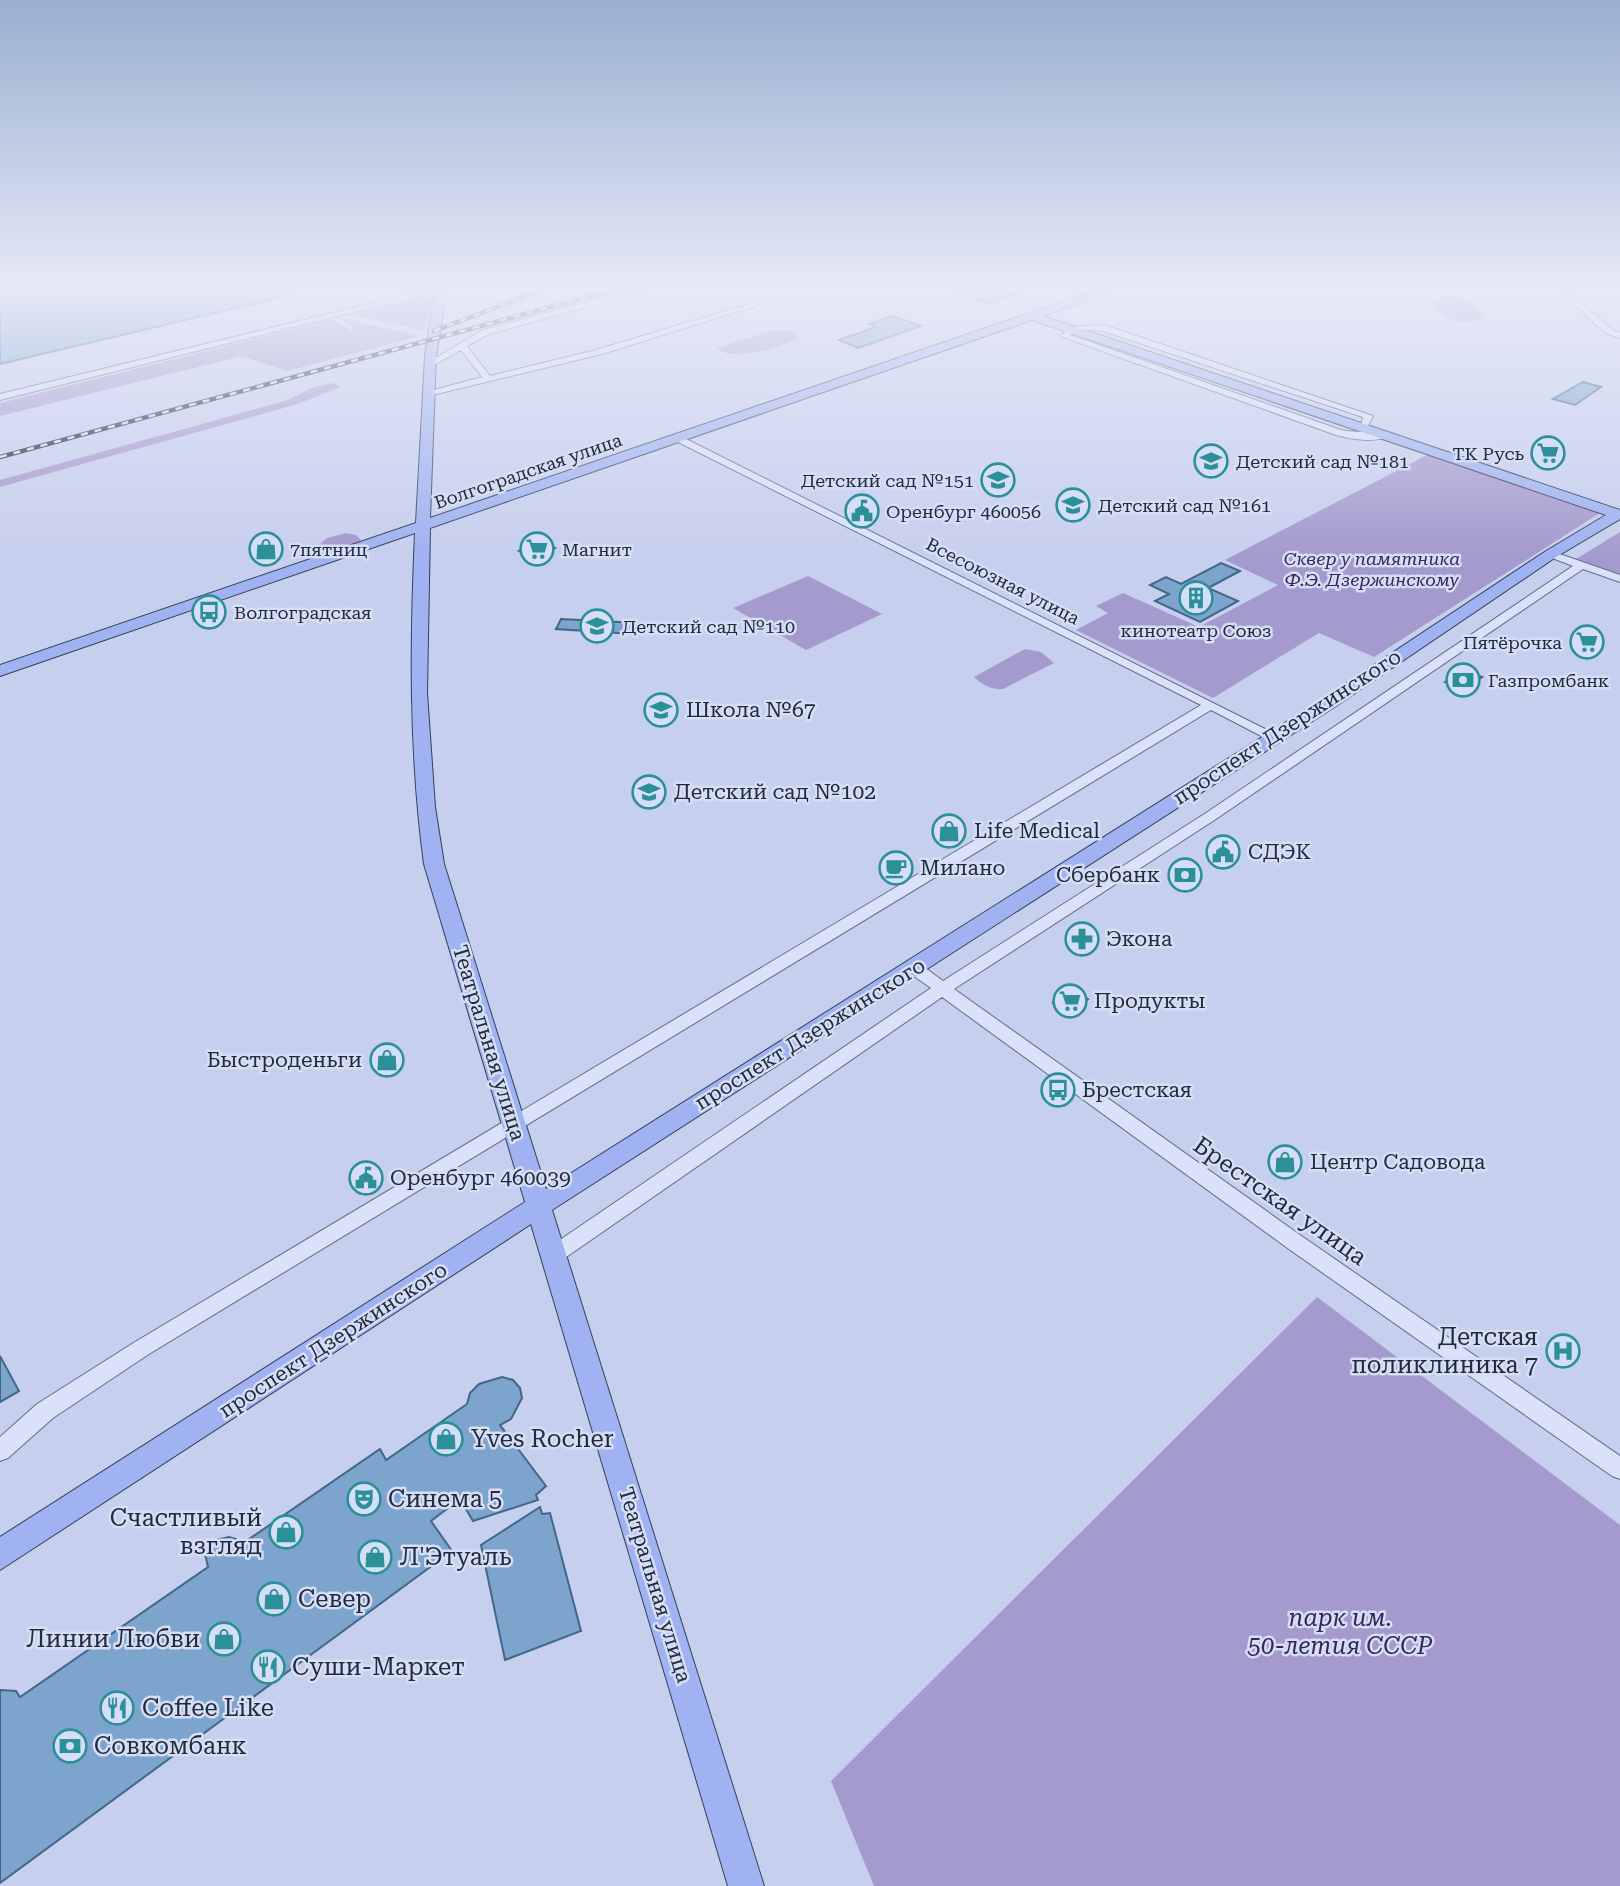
<svg xmlns="http://www.w3.org/2000/svg" width="1620" height="1886" font-family="'Roboto Serif',serif">
<style>
.green{fill:#a59acd}
.building{fill:#7da4cc;stroke:#426789;stroke-width:2}
.lines{fill:none;stroke-linecap:round;stroke-linejoin:round}
.minor-casing{stroke:#5c6e8a;stroke-width:2}
.major-casing{stroke:#304258;stroke-width:2}
.minor{fill:#dae1f9;fill-rule:evenodd}
.major{fill:#a0b2f1;fill-rule:evenodd}
.rail-casing{stroke:#202b3b;stroke-width:4.5}
.rail{stroke:#d6ddf6;stroke-width:2.5;stroke-dasharray:7;stroke-linecap:butt}
.labels{text-anchor:middle;dominant-baseline:central;stroke-width:5;stroke-linejoin:round;paint-order:stroke}
.far-poi-label{font-size:18px;fill:#202b3b;stroke:#d6ddf6;text-anchor:start}
.far-street-label{font-size:18px;fill:#202b3b;stroke:#d6ddf6}
.far-park-label{font-size:18px;font-style:italic;fill:#372657;stroke:#d6ddf6}
.poi-label{font-size:21px;fill:#202b3b;stroke:#d6ddf6;text-anchor:start}
.street-label{font-size:21px;fill:#202b3b;stroke:#d6ddf6}
.near-street-label{font-size:24px;fill:#202b3b;stroke:#d6ddf6}
.near-poi-label{font-size:24px;fill:#202b3b;stroke:#d6ddf6;text-anchor:start}
.near-park-label{font-size:24px;font-style:italic;fill:#372657;stroke:#d6ddf6}
</style>
<rect width="100%" height="100%" fill="#c7cfee"/>
<path class="green" d="M 1443,295 L 1472,300 L 1485,318 C 1463,328 1444,320 1433,301 Z
M 420,297 L 431,297 L 433,301 L 424,330 L 349,315 Z
M 338,318 L 420,336 L 287,371 L 242,356 L 0,416 L 0,403 L 332,319 L 353,332 L 351,325 Z
M 773,330 L 790,331 L 799,337 C 785,347 730,363 717,348 Z
M 334,383 L 340,387 L 298,404 L 0,487 L 0,480 L 288,400 L 314,387 Z
M 1429,454 L 1600,513 L 1374,657 L 1319,633 L 1213,698 L 1076,630 L 1108,613 L 1096,606 L 1123,593 L 1199,627 L 1278,585 L 1225,560 Z
M 1620,532 L 1620,575 L 1576,559 Z
M 346,533 L 356,535 L 361,540 C 350,554 325,558 309,553 L 327,538 Z
M 808,576 L 882,614 L 806,650 L 733,608 Z
M 1025,649 L 1041,652 L 1054,663 L 1003,689 C 992,690 982,685 974,677 Z
M 1317,1297 L 1620,1525 L 1620,1886 L 874,1886 L 831,1781 Z"/>
<path class="building" d="M 0,290 L 291,290 L 291,295 L 0,364 Z
M 955,290 L 1017,290 L 1017,293 L 988,304 Z
M 892,316 L 921,326 L 858,348 L 839,340 L 876,327 L 869,324 Z
M 1583,382 L 1601,387 L 1575,405 L 1553,399 Z
M 544,541 L 555,548 L 530,557 L 519,551 Z
M 1221,563 L 1240,571 L 1208,588 L 1238,601 L 1200,622 L 1155,601 L 1169,594 L 1150,585 L 1166,577 L 1181,584 Z
M 561,619 L 637,623 L 633,634 L 556,629 Z
M 1462,669 L 1482,677 L 1465,690 L 1445,682 Z
M 1072,989 L 1088,999 L 1069,1014 L 1053,1003 Z
M 0,1356 L 19,1391 L 0,1402 Z
M 502,1377 L 513,1380 L 520,1388 L 522,1398 L 511,1419 L 500,1425 L 546,1486 L 536,1495 L 538,1500 L 473,1521 L 460,1499 L 431,1521 L 452,1551 L 0,1883 L 0,1690 L 16,1691 L 20,1697 L 208,1567 L 205,1554 L 216,1540 L 229,1537 L 236,1539 L 239,1546 L 380,1449 L 386,1460 L 467,1404 L 470,1393 L 479,1384 Z
M 540,1507 L 542,1514 L 550,1513 L 581,1631 L 505,1660 L 481,1545 Z"/>
<g class="lines">
<defs>
<path id="minor" d="M 427,290 L 442,290 L 0,400 L 0,394 Z
M 633,290 L 648,290 L 489,334 L 467,346 L 490,376 L 596,350 L 752,303 L 759,305 L 602,354 L 428,396 L 423,393 L 482,377 L 461,350 L 434,365 L 427,363 L 483,330 Z
M 1559,290 L 1568,290 L 1611,329 L 1620,333 L 1620,338 L 1605,333 Z
M 1104,325 L 1373,416 L 1366,430 L 1360,430 L 1363,417 L 1100,330 L 1074,331 L 1070,335 L 1341,430 C 1353,433 1383,431 1390,435 C 1375,444 1352,439 1336,435 L 1060,336 L 1072,327 Z
M 676,437 L 682,437 L 1281,737 L 1279,740 L 1269,740 L 1211,710 L 149,1354 L 53,1418 L 8,1458 L 0,1461 L 0,1437 L 37,1404 L 135,1342 L 1201,705 L 676,441 Z
M 1551,551 L 1620,575 L 1620,582 L 1583,569 L 1216,819 L 954,989 L 1300,1235 L 1620,1456 L 1620,1479 L 1612,1476 L 1286,1247 L 942,997 L 562,1260 L 555,1262 L 548,1260 L 545,1254 L 548,1248 L 931,988 L 908,972 L 906,968 L 908,964 L 920,964 L 943,981 L 1206,813 L 1573,566 L 1547,556 L 1546,554 Z"/>
<path id="major" d="M 435,290 L 445,290 L 446,294 L 436,356 L 430,518 L 1097,290 L 1113,290 L 1043,316 L 1620,510 L 1620,519 L 1556,557 L 1336,706 L 552,1210 L 764,1886 L 728,1886 L 531,1224 L 0,1570 L 0,1537 L 525,1202 L 424,864 C 409,753 410,644 415,533 L 0,676 L 0,665 L 416,523 L 425,356 ZM 1032,320 L 1606,515 L 1546,551 L 1324,698 L 546,1189 L 444,864 L 435,807 L 427,693 L 430,528 Z"/>
</defs>
<use href="#minor" class="minor-casing"/>
<use href="#major" class="major-casing"/>
<use href="#minor" class="minor"/>
<use href="#major" class="major"/>
<defs>
<path id="rail" d="M 434,331 L 542,290
M 0,457 L 613,290"/>
</defs>
<use href="#rail" class="rail-casing"/>
<use href="#rail" class="rail"/>
</g>
<linearGradient id="sky" x2="0" y2="1"><stop stop-color="#99afd0"/><stop offset="0.52" stop-color="#e6e9f7"/><stop offset="1" stop-color="#e6e9f7" stop-opacity="0"/></linearGradient>
<rect width="1620" height="554" fill="url(#sky)"/>
<defs>
<symbol id="supermarket-ring" viewBox="-11 -11 22 22"><circle r="9.5" fill="#d6ddf6" stroke="#2c9099" stroke-width="1.5"/><path d="M-6-5.5h2.5l.6 2H6L4.5 2H-2.5L-4.4-4H-6ZM-1.5 3.2a1.3 1.3 0 1 0 .1 0ZM3 3.2a1.3 1.3 0 1 0 .1 0Z" fill="#2c9099"/></symbol>
<symbol id="school-ring" viewBox="-11 -11 22 22"><circle r="9.5" fill="#d6ddf6" stroke="#2c9099" stroke-width="1.5"/><path d="M0-5L7-2L0 1L-7-2ZM-4 1L0 2.5L4 1V4Q0 6-4 4Z" fill="#2c9099"/></symbol>
<symbol id="civic-ring" viewBox="-11 -11 22 22"><circle r="9.5" fill="#d6ddf6" stroke="#2c9099" stroke-width="1.5"/><path d="M-.6-6.5H3V-4.5H.6V-3L4-1V1h2V6H-6V1h2V-1L-.6-3ZM-1.2 2.5V6h2.4V2.5Z" fill="#2c9099"/></symbol>
<symbol id="shop-ring" viewBox="-11 -11 22 22"><circle r="9.5" fill="#d6ddf6" stroke="#2c9099" stroke-width="1.5"/><path d="M-5-2.5h2.3a2.7 3.5 0 0 1 5.4 0H5L5.5 6h-11ZM-1.5-2.5h3a1.5 2.3 0 0 0-3 0Z" fill="#2c9099"/></symbol>
<symbol id="building-ring" viewBox="-11 -11 22 22"><circle r="9.5" fill="#d6ddf6" stroke="#2c9099" stroke-width="1.5"/><path d="M-4-6H4V6H1V3H-1V6H-4ZM-2.5-4.3h1.7v1.8h-1.7ZM.8-4.3h1.7v1.8H.8ZM-2.5-1h1.7V.8h-1.7ZM.8-1h1.7V.8H.8Z" fill="#2c9099"/></symbol>
<symbol id="bus-ring" viewBox="-11 -11 22 22"><circle r="9.5" fill="#d6ddf6" stroke="#2c9099" stroke-width="1.5"/><path d="M-5-6H5V4H4V6H2V4H-2V6H-4V4H-5ZM-3.5-4V0h7V-4ZM-3.5 1.2v1.5H-2V1.2ZM2 1.2v1.5H3.5V1.2Z" fill="#2c9099"/></symbol>
<symbol id="bank-ring" viewBox="-11 -11 22 22"><circle r="9.5" fill="#d6ddf6" stroke="#2c9099" stroke-width="1.5"/><path d="M-6-4H6V4H-6ZM0-2.3a2.3 2.3 0 1 0 0 4.6a2.3 2.3 0 1 0 0-4.6Z" fill="#2c9099"/></symbol>
<symbol id="cafe-ring" viewBox="-11 -11 22 22"><circle r="9.5" fill="#d6ddf6" stroke="#2c9099" stroke-width="1.5"/><path d="M-5.5-4.5H6V0H3Q3 3.5 0 3.5H-2.5Q-5.5 3.5-5.5 0ZM3-3.2v2h1.7v-2ZM-6 4.5H4V6H-6Z" fill="#2c9099"/></symbol>
<symbol id="pharmacy-ring" viewBox="-11 -11 22 22"><circle r="9.5" fill="#d6ddf6" stroke="#2c9099" stroke-width="1.5"/><path d="M-2-6h4v4h4v4h-4v4h-4v-4h-4v-4h4Z" fill="#2c9099"/></symbol>
<symbol id="hospital-ring" viewBox="-11 -11 22 22"><circle r="9.5" fill="#d6ddf6" stroke="#2c9099" stroke-width="1.5"/><path d="M-5-5h3v3.5h4V-5h3V5h-3V1.5h-4V5h-3Z" fill="#2c9099"/></symbol>
<symbol id="theatre-ring" viewBox="-11 -11 22 22"><circle r="9.5" fill="#d6ddf6" stroke="#2c9099" stroke-width="1.5"/><path d="M-5-5.5Q0-4 5-5.5V0Q5 5 0 6Q-5 5-5 0ZM-3.3-2.5H-1v1.5H-3.3ZM1-2.5H3.3v1.5H1ZM-2.8 1Q0 5.5 2.8 1Z" fill="#2c9099"/></symbol>
<symbol id="restaurant-ring" viewBox="-11 -11 22 22"><circle r="9.5" fill="#d6ddf6" stroke="#2c9099" stroke-width="1.5"/><path d="M-5-6h1v4h1v-4h1v4h1v-4h1v5L-1.5 .5V6h-2V.5L-5-1ZM5-6V6H3V1.5H1.5Q1.5-4 5-6Z" fill="#2c9099"/></symbol>
</defs>
<g fill-rule="evenodd">
<use href="#supermarket-ring" x="1529" y="434" width="38" height="38"/>
<use href="#school-ring" x="1192" y="442" width="38" height="38"/>
<use href="#school-ring" x="979" y="461" width="38" height="38"/>
<use href="#school-ring" x="1054" y="486" width="38" height="38"/>
<use href="#civic-ring" x="843" y="492" width="38" height="38"/>
<use href="#shop-ring" x="247" y="530" width="38" height="38"/>
<use href="#supermarket-ring" x="518" y="530" width="38" height="38"/>
<use href="#building-ring" x="1177" y="579" width="38" height="38"/>
<use href="#bus-ring" x="190" y="593" width="38" height="38"/>
<use href="#school-ring" x="578" y="607" width="38" height="38"/>
<use href="#supermarket-ring" x="1568" y="623" width="38" height="38"/>
<use href="#bank-ring" x="1444" y="661" width="38" height="38"/>
<use href="#school-ring" x="642" y="691" width="38" height="38"/>
<use href="#school-ring" x="630" y="773" width="38" height="38"/>
<use href="#shop-ring" x="930" y="812" width="38" height="38"/>
<use href="#civic-ring" x="1204" y="833" width="38" height="38"/>
<use href="#cafe-ring" x="877" y="849" width="38" height="38"/>
<use href="#bank-ring" x="1166" y="856" width="38" height="38"/>
<use href="#pharmacy-ring" x="1063" y="920" width="38" height="38"/>
<use href="#supermarket-ring" x="1051" y="982" width="38" height="38"/>
<use href="#shop-ring" x="368" y="1041" width="38" height="38"/>
<use href="#bus-ring" x="1039" y="1071" width="38" height="38"/>
<use href="#shop-ring" x="1266" y="1143" width="38" height="38"/>
<use href="#civic-ring" x="347" y="1159" width="38" height="38"/>
<use href="#hospital-ring" x="1544" y="1332" width="38" height="38"/>
<use href="#shop-ring" x="427" y="1420" width="38" height="38"/>
<use href="#theatre-ring" x="345" y="1480" width="38" height="38"/>
<use href="#shop-ring" x="267" y="1513" width="38" height="38"/>
<use href="#shop-ring" x="356" y="1538" width="38" height="38"/>
<use href="#shop-ring" x="255" y="1580" width="38" height="38"/>
<use href="#shop-ring" x="205" y="1620" width="38" height="38"/>
<use href="#restaurant-ring" x="249" y="1648" width="38" height="38"/>
<use href="#restaurant-ring" x="98" y="1689" width="38" height="38"/>
<use href="#bank-ring" x="51" y="1727" width="38" height="38"/>
</g>
<g class="labels">
<g class="far-poi-label">
<text x="1524" y="453" text-anchor="end">ТК Русь</text>
<text x="1236" y="461">Детский сад №181</text>
<text x="974" y="480" text-anchor="end">Детский сад №151</text>
<text x="1098" y="505">Детский сад №161</text>
<text x="886" y="511">Оренбург 460056</text>
<text x="290" y="549">7пятниц</text>
<text x="562" y="549">Магнит</text>
<text x="234" y="612">Волгоградская</text>
<text x="622" y="626">Детский сад №110</text>
<text x="1196" y="630" text-anchor="middle">кинотеатр Союз</text>
<text x="1562" y="642" text-anchor="end">Пятёрочка</text>
<text x="1488" y="680">Газпромбанк</text>
</g>
<g class="far-street-label">
<text transform="translate(528 471) rotate(-19)">Волгоградская улица</text>
<text transform="translate(1003 581) rotate(27)">Всесоюзная улица</text>
</g>
<g class="far-park-label">
<text x="1372" y="558">Сквер у памятника<tspan x="1372" dy="21">Ф.Э. Дзержинскому</tspan></text>
</g>
<g class="poi-label">
<text x="686" y="710">Школа №67</text>
<text x="674" y="792">Детский сад №102</text>
<text x="974" y="831">Life Medical</text>
<text x="1248" y="852">СДЭК</text>
<text x="920" y="868">Милано</text>
<text x="1160" y="875" text-anchor="end">Сбербанк</text>
<text x="1106" y="939">Экона</text>
<text x="1094" y="1001">Продукты</text>
<text x="362" y="1060" text-anchor="end">Быстроденьги</text>
<text x="1082" y="1090">Брестская</text>
<text x="1310" y="1162">Центр Садовода</text>
<text x="390" y="1178">Оренбург 460039</text>
</g>
<g class="street-label">
<text transform="translate(1287 727) rotate(-33)">проспект Дзержинского</text>
<text transform="translate(810 1034) rotate(-32)">проспект Дзержинского</text>
<text transform="translate(489 1043) rotate(73)">Театральная улица</text>
<text transform="translate(333 1340) rotate(-33)">проспект Дзержинского</text>
<text transform="translate(655 1585) rotate(73)">Театральная улица</text>
</g>
<g class="near-street-label">
<text transform="translate(1280 1201) rotate(35)">Брестская улица</text>
</g>
<g class="near-poi-label">
<text x="1538" y="1337" text-anchor="end">Детская<tspan x="1538" dy="28">поликлиника 7</tspan></text>
<text x="471" y="1439">Yves Rocher</text>
<text x="388" y="1499">Синема 5</text>
<text x="262" y="1518" text-anchor="end">Счастливый<tspan x="262" dy="28">взгляд</tspan></text>
<text x="400" y="1557">Л'Этуаль</text>
<text x="298" y="1599">Север</text>
<text x="200" y="1639" text-anchor="end">Линии Любви</text>
<text x="292" y="1667">Суши-Маркет</text>
<text x="142" y="1708">Coffee Like</text>
<text x="94" y="1746">Совкомбанк</text>
</g>
<g class="near-park-label">
<text x="1340" y="1618">парк им.<tspan x="1340" dy="28">50-летия СССР</tspan></text>
</g>
</g>
</svg>
